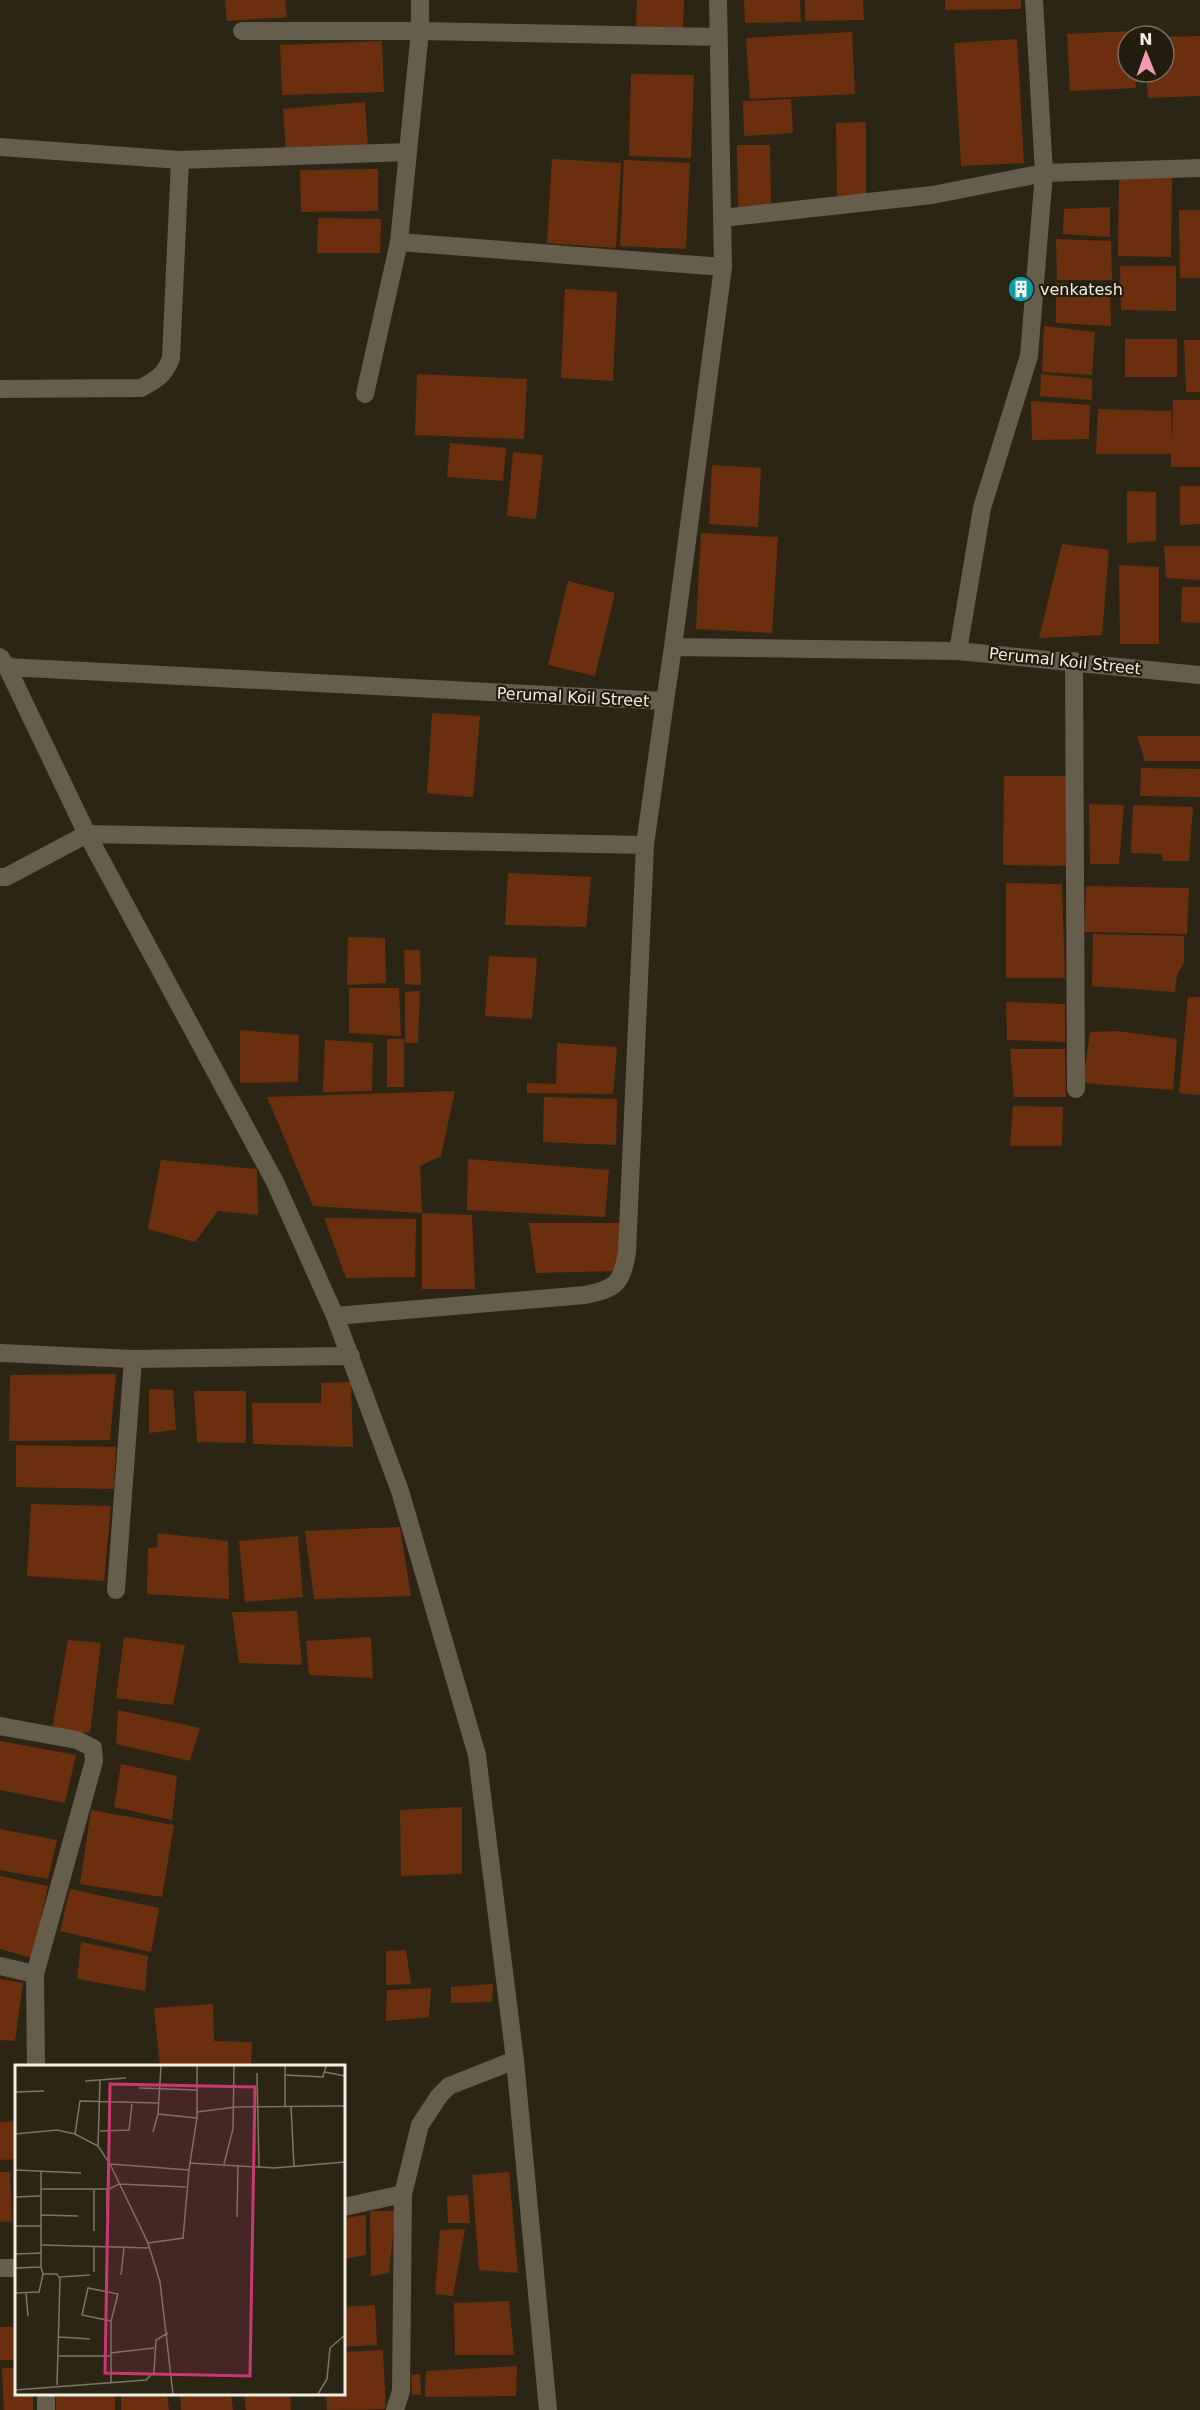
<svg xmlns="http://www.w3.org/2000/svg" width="1200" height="2410" font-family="'DejaVu Sans',sans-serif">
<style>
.building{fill:#6b2f0d}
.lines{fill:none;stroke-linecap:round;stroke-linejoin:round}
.minor{stroke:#665d4b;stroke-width:18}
.labels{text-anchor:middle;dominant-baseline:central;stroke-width:4.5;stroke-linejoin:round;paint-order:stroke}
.poi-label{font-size:16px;fill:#f4eee4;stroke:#231b0b;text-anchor:start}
.street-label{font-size:16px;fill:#f4eee4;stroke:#231b0b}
.inset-road{fill:none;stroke:#7d7567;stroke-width:1.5}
.view{fill:#ca3870;fill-opacity:0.15;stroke:#ca3870;stroke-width:3}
.inset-edge{fill:none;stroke:#f4eee4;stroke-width:3}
</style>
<rect width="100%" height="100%" fill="#2d2514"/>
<path class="building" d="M 225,0 L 285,0 L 287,17 L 227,21 Z
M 637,0 L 684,0 L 683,28 L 636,26 Z
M 744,0 L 800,0 L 801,22 L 745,23 Z
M 805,0 L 863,0 L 864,20 L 805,21 Z
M 945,0 L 1021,0 L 1021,9 L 945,10 Z
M 1133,31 L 1134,36 L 1128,36 L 1128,72 L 1135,72 L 1136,88 L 1070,91 L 1067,34 Z
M 852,32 L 855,94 L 750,99 L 746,38 Z
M 1200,36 L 1200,96 L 1148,98 L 1146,72 L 1164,72 L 1164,37 Z
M 1017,39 L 1024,163 L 961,166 L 954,43 Z
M 382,41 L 384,92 L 282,95 L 280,45 Z
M 631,74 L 694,75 L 691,158 L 629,156 Z
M 791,99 L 793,133 L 744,136 L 743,101 Z
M 365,102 L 368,147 L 286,153 L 283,109 Z
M 866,122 L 866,196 L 837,196 L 836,123 Z
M 737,145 L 770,145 L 771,208 L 738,209 Z
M 552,159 L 621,163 L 616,248 L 547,243 Z
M 624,160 L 690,163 L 686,249 L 620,246 Z
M 378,169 L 378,211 L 301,212 L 300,170 Z
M 1119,177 L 1172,178 L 1171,257 L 1118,256 Z
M 1110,207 L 1110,237 L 1063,234 L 1064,209 Z
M 1179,210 L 1200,210 L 1200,278 L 1180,278 Z
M 318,218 L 381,219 L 380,253 L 317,253 Z
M 1056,239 L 1111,241 L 1112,280 L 1057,280 Z
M 1120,266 L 1176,266 L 1176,311 L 1121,310 Z
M 1029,278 L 1031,298 L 1014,300 L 1011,280 Z
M 1056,283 L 1110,286 L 1111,326 L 1056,323 Z
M 565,289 L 617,292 L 613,381 L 561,378 Z
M 1044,326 L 1095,332 L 1092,375 L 1042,372 Z
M 1125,339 L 1177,339 L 1177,377 L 1125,377 Z
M 1184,340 L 1200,340 L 1200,392 L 1186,392 Z
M 417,374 L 527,379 L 524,439 L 415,435 Z
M 1041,374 L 1092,379 L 1092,400 L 1040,396 Z
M 1173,400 L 1200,400 L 1200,467 L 1171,467 L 1171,454 L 1096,454 L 1098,409 L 1171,411 L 1172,442 Z
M 1031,401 L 1090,405 L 1089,439 L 1032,440 Z
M 450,443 L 506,448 L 503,481 L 447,477 Z
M 513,452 L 543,455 L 536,519 L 507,516 Z
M 712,465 L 761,468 L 758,527 L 709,524 Z
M 1180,486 L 1200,486 L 1200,524 L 1180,525 Z
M 1127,491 L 1156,492 L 1156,541 L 1127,543 Z
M 701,533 L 778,537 L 772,633 L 696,629 Z
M 1062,544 L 1109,550 L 1102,635 L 1039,638 Z
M 1164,546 L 1200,546 L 1200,580 L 1166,578 Z
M 1119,565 L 1159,567 L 1159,644 L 1120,644 Z
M 568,581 L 615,593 L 595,676 L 548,665 Z
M 1182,587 L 1200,587 L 1200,623 L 1181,622 Z
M 432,713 L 480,716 L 473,797 L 427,793 Z
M 1137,736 L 1200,736 L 1200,761 L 1145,761 Z
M 1141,768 L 1200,769 L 1200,797 L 1140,796 Z
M 1004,776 L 1068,776 L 1066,866 L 1003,865 Z
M 1089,804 L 1124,805 L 1119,864 L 1090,864 Z
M 1133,805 L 1193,807 L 1189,861 L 1163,861 L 1162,854 L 1131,853 Z
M 508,873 L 591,877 L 586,927 L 505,925 Z
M 1006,883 L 1062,884 L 1065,978 L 1006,978 Z
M 1086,886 L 1189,888 L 1187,934 L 1084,932 Z
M 1093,934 L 1184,936 L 1184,963 L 1177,975 L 1175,992 L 1092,986 Z
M 348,937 L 385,938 L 386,983 L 347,985 Z
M 404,950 L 420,950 L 421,985 L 405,984 Z
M 489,956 L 537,958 L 532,1019 L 485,1016 Z
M 349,988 L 399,988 L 401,1036 L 349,1033 Z
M 420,991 L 418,1043 L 405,1043 L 405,992 Z
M 1188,997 L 1200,997 L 1200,1095 L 1179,1093 Z
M 1006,1002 L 1065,1004 L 1065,1042 L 1007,1040 Z
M 240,1030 L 299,1035 L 298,1082 L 240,1083 Z
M 1117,1031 L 1177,1039 L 1173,1090 L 1083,1083 L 1090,1032 Z
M 387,1039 L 404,1039 L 404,1087 L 387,1087 Z
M 325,1040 L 373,1043 L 372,1091 L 323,1092 Z
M 557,1043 L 617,1047 L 613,1094 L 527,1093 L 527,1083 L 556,1084 Z
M 1010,1049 L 1065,1049 L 1066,1097 L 1014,1097 Z
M 455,1091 L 441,1156 L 420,1166 L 422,1213 L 313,1206 L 267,1097 Z
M 544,1097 L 617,1099 L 616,1145 L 543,1142 Z
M 1013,1106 L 1063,1107 L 1062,1146 L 1010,1146 Z
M 468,1159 L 609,1170 L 605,1217 L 467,1210 Z
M 161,1160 L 257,1169 L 258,1215 L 218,1211 L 195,1242 L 148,1229 Z
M 422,1213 L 472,1215 L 475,1289 L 422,1289 Z
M 324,1218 L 416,1219 L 415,1277 L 346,1278 Z
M 529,1223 L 621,1223 L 617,1271 L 536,1273 Z
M 116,1374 L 110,1440 L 9,1441 L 10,1375 Z
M 351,1382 L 353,1447 L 253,1444 L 252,1403 L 321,1403 L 321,1383 Z
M 149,1389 L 173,1390 L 176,1430 L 149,1433 Z
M 194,1391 L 246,1391 L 246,1443 L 197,1442 Z
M 16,1445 L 116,1447 L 114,1489 L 16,1487 Z
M 31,1504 L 111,1506 L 104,1581 L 27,1576 Z
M 400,1527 L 411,1596 L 314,1599 L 305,1531 Z
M 158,1533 L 228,1541 L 229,1599 L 147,1594 L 148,1548 L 157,1547 Z
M 298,1536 L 303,1597 L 245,1602 L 239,1541 Z
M 297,1611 L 302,1665 L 239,1663 L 232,1612 Z
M 124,1637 L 185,1645 L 173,1705 L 116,1698 Z
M 371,1637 L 373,1678 L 309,1675 L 306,1641 Z
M 68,1640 L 101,1643 L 90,1733 L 52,1729 Z
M 118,1710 L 200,1728 L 190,1761 L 116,1744 Z
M 0,1741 L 76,1755 L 65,1803 L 0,1790 Z
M 121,1764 L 177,1776 L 172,1820 L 114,1807 Z
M 462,1807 L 462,1874 L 401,1876 L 400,1810 Z
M 91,1810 L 174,1825 L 162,1897 L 80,1884 Z
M 0,1829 L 57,1840 L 48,1879 L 0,1870 Z
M 0,1876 L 48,1886 L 32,1958 L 0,1949 Z
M 70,1889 L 159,1908 L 151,1952 L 60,1931 Z
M 81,1942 L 148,1956 L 145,1991 L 77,1979 Z
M 406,1950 L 411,1984 L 386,1985 L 386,1951 Z
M 0,1979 L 23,1983 L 15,2041 L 0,2040 Z
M 493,1984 L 492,2002 L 451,2003 L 451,1987 Z
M 431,1988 L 429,2017 L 386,2021 L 387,1990 Z
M 213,2004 L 214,2041 L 252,2042 L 251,2066 L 160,2066 L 154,2008 Z
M 16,2121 L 16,2159 L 0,2160 L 0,2122 Z
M 0,2172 L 10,2172 L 12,2221 L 0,2222 Z
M 509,2172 L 518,2273 L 479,2270 L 472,2175 Z
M 468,2195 L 470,2223 L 448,2223 L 447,2196 Z
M 370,2211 L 396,2211 L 389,2273 L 371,2276 Z
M 366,2215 L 366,2255 L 344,2259 L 344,2218 Z
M 465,2229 L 453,2296 L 435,2294 L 440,2230 Z
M 509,2301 L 514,2355 L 455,2355 L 454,2303 Z
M 375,2305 L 377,2345 L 344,2347 L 344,2307 Z
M 0,2327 L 16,2327 L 16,2360 L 0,2360 Z
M 383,2350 L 386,2409 L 327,2410 L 326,2394 L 344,2394 L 344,2352 Z
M 517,2366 L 516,2396 L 425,2397 L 426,2371 Z
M 2,2368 L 16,2368 L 16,2394 L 33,2394 L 33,2410 L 4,2410 Z
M 420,2374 L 421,2395 L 412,2395 L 411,2375 Z
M 56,2394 L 115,2394 L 115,2410 L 56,2410 Z
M 121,2394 L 167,2394 L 169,2410 L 121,2410 Z
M 180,2394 L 231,2394 L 233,2410 L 181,2410 Z
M 244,2394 L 290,2394 L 291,2410 L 246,2410 Z"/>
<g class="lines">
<path class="minor" d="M 420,0 L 420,31 L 399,242 L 723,267
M 242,31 L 420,31 L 719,37
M 0,147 L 180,160 L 407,152
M 722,218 L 932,195 L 1044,173 L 1200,168
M 0,389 L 141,388 C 156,380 165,375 171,358 L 180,160
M 365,394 L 399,242
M 673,647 L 723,267 L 718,0
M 958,651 L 982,508 L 1029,356 L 1044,173 L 1034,0
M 0,657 L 7,667 L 87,834 L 275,1182 L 335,1316 L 400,1491 L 477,1755 L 515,2060 L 548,2410
M 1074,661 L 1076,1089
M 7,667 L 665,701 L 673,647 L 958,651 L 1200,675
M 0,877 L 6,877 L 87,834 L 645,845
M 335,1316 L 585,1295 C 616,1289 622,1283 627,1252 L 645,845 L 665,701
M 0,1353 L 133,1359 L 351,1356
M 116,1590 L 133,1359
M 0,1726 L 77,1740 L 93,1748 L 94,1761 L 35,1974 L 36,2066
M 0,1966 L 35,1974
M 344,2207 L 403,2194
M 0,2268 L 16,2268
M 46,2394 L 46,2410
M 395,2410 L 401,2391 L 403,2194 L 420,2125 L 439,2096 L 449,2086 L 515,2060"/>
</g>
<defs>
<symbol id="building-disc" viewBox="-11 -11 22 22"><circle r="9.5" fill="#0f9aa8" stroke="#231b0b"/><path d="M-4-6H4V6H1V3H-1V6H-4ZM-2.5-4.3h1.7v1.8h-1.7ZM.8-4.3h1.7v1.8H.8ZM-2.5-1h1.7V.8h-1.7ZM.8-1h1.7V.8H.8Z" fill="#fff"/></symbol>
</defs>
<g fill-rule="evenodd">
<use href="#building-disc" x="1006" y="274" width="30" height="30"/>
</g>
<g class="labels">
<g class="poi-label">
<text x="1040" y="289">venkatesh</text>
</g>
<g class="street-label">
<text transform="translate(1065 661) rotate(6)">Perumal Koil Street</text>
<text transform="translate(573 697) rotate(3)">Perumal Koil Street</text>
</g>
</g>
<g transform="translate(15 2065)">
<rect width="330" height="330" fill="#2d2514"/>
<path class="inset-road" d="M 146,1 L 143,49 L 182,53M 310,7 L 330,11M 242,8 L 244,103M 271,10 L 308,12 L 311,1M 70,16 L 111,13M 124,23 L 182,25M 0,27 L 29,26M 270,41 L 270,1M 276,41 L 279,102M 182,47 L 221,42 L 330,41M 85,66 L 114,65 L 117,39M 138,67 L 143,49M 0,69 L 42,65 L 60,69 L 83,81 L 95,99 L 133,178 L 145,217 L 158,329M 60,69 L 65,36 L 144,38M 83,81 L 85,15M 175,98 L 182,53 L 182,1M 95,99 L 174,105 L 175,98 L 260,103 L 330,97M 209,99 L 218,64 L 219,1M 0,105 L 66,108M 26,107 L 26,202 L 28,209 L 42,209 L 45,214 L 42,320M 26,124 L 94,124 L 104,119 L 171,122M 92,124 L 92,151M 79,125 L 79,166M 0,132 L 25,131M 26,150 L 63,151M 222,152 L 223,101M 0,161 L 27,161M 133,178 L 168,173 L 174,105M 27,180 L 135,183M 0,189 L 27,188M 0,203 L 26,202M 79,207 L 79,181M 106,210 L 109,183M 45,212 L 75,210M 0,228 L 24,227 L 28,209M 11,228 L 13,251M 96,256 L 67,250 L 73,223 L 103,229 L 96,256 L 96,318M 44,272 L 75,274M 95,288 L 139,283M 43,291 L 95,291M 0,325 L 131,315 L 139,307 L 141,275 L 153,268M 303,329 L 312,314 L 315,283 L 330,270"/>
<path class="view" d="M 95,19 L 240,22 L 235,311 L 90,308 Z"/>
<rect width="330" height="330" class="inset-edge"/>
</g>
<g transform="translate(1146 54) rotate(359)"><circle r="28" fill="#231b0b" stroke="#776f62" stroke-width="1.5"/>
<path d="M0-4.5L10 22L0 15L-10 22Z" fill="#f29ab0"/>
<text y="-9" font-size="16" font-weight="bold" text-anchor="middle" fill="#f4eee4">N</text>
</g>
</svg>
